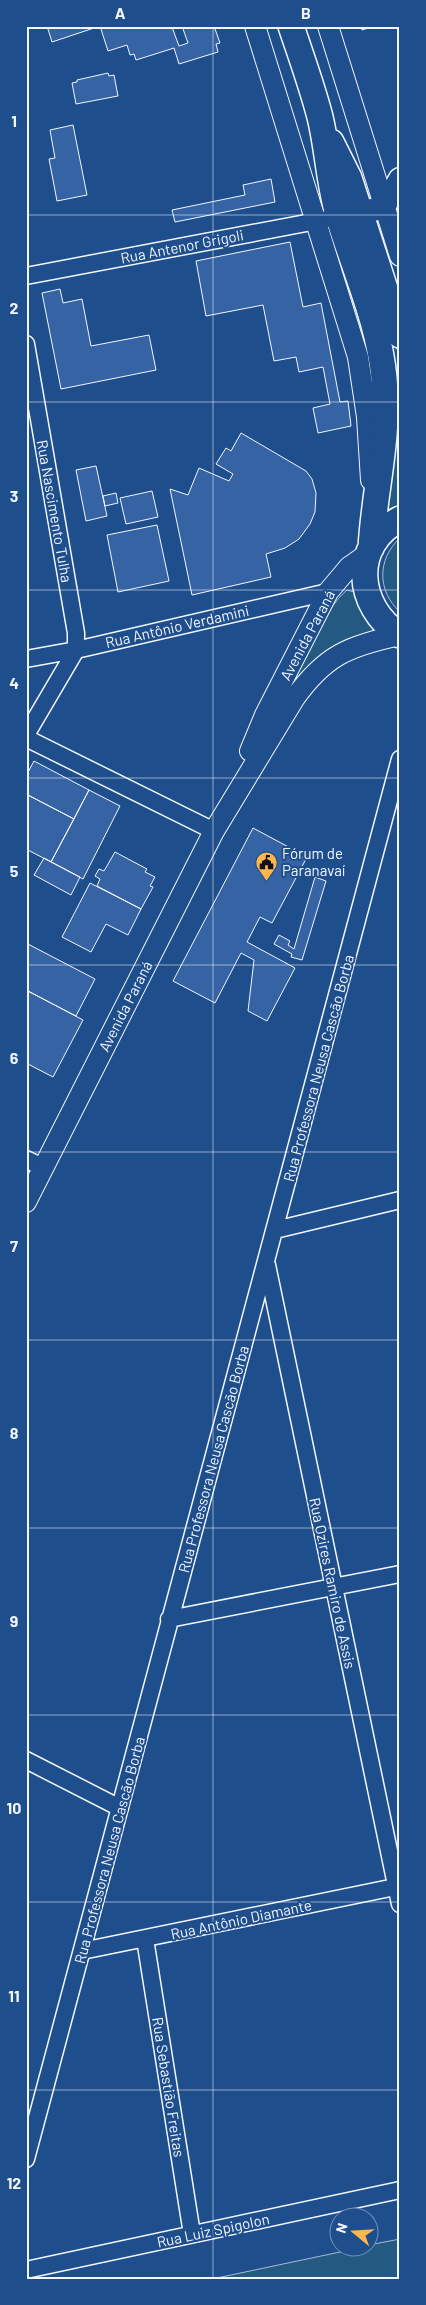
<svg xmlns="http://www.w3.org/2000/svg" width="426" height="2305" font-family="Barlow,sans-serif">
<style>
.green{fill:#245a82;stroke:#a8bbd7}
.building{fill:#3563a3;stroke:#f2f6ff}
.lines{fill:none;stroke-linecap:round;stroke-linejoin:round}
.minor-casing{stroke:#f2f6ff;stroke-width:19}
.tertiary-casing{stroke:#f2f6ff;stroke-width:22}
.secondary-casing{stroke:#f2f6ff;stroke-width:25}
.primary-casing{stroke:#f2f6ff;stroke-width:28}
.minor{stroke:#1f4e8c;stroke-width:16}
.tertiary{stroke:#1f4e8c;stroke-width:20}
.secondary{stroke:#1f4e8c;stroke-width:22}
.primary{stroke:#1f4e8c;stroke-width:25}
.grid{fill:none;stroke:#f2f6ff;stroke-width:1;stroke-opacity:0.55}
.labels{text-anchor:middle;dominant-baseline:central;stroke-width:4;stroke-linejoin:round;paint-order:stroke}
.street-label{font-size:15px;fill:#f2f6ff;stroke:#1f4e8c}
.poi-label{font-size:15px;fill:#f2f6ff;stroke:#1f4e8c;text-anchor:start}
.neatline{fill:none;stroke:#f2f6ff;stroke-width:2}
.grid-label{font-size:16px;text-anchor:middle;font-weight:bold;fill:#f2f6ff}
</style>
<rect width="100%" height="100%" fill="#1f4e8c"/>
<path class="green" d="M 386,319 L 400,357 L 400,505 L 384,511 C 391,475 399,440 398,403 C 396,375 390,347 386,319 Z
M 400,538 L 400,612 C 377,591 377,559 400,538 Z
M 347,590 L 354,592 L 359,608 L 374,631 C 365,636 351,636 341,642 C 317,653 302,673 288,694 L 285,692 C 300,665 324,609 347,590 Z
M 400,2239 L 400,2279 L 212,2279 L 359,2248 L 368,2248 L 369,2245 Z"/>
<path class="building" d="M 47,26 L 100,26 L 52,42 Z
M 100,26 L 174,26 L 172,27 L 179,46 L 188,43 L 182,26 L 214,26 L 220,43 L 216,44 L 218,52 L 179,64 L 174,48 L 136,60 L 134,54 L 130,55 L 127,45 L 108,51 Z
M 361,26 L 375,26 L 362,30 Z
M 108,73 L 109,76 L 114,75 L 118,96 L 76,104 L 72,83 L 77,82 L 77,80 Z
M 73,125 L 87,195 L 57,201 L 49,159 L 55,158 L 50,130 Z
M 271,179 L 275,202 L 175,222 L 172,210 L 245,195 L 243,185 Z
M 290,242 L 303,307 L 321,303 L 340,402 L 348,401 L 351,426 L 318,433 L 313,408 L 330,404 L 323,367 L 299,372 L 296,357 L 274,361 L 263,305 L 206,316 L 196,261 Z
M 60,289 L 63,303 L 82,299 L 91,346 L 149,335 L 156,370 L 61,389 L 42,293 Z
M 241,433 L 306,471 L 312,479 L 316,493 L 315,512 L 310,524 L 299,539 L 285,548 L 266,554 L 271,577 L 192,595 L 170,489 L 188,495 L 199,468 L 229,481 L 233,474 L 216,464 L 226,448 L 231,451 Z
M 96,466 L 107,516 L 86,521 L 76,470 Z
M 152,491 L 158,517 L 126,524 L 120,498 Z
M 116,493 L 118,503 L 105,506 L 103,496 Z
M 157,525 L 169,581 L 118,592 L 107,535 Z
M 34,761 L 89,790 L 74,819 L 26,794 L 26,776 Z
M 89,790 L 120,806 L 83,879 L 51,862 Z
M 26,794 L 74,819 L 51,862 L 26,849 Z
M 253,828 L 296,851 L 294,853 L 306,859 L 272,923 L 260,917 L 247,942 L 295,968 L 267,1021 L 248,1011 L 254,960 L 241,953 L 215,1003 L 173,981 Z
M 115,852 L 147,869 L 145,872 L 155,877 L 150,886 L 153,887 L 141,909 L 97,886 L 100,879 L 95,876 L 99,869 L 104,871 Z
M 44,858 L 80,877 L 71,895 L 34,875 Z
M 315,877 L 326,881 L 302,960 L 291,957 L 292,954 L 274,944 L 279,935 L 290,941 L 288,945 L 294,949 Z
M 90,883 L 141,909 L 128,935 L 106,924 L 91,952 L 62,937 Z
M 26,943 L 95,979 L 76,1016 L 26,990 Z
M 26,990 L 83,1020 L 53,1077 L 26,1063 Z"/>
<g class="lines">
<defs>
<path id="minor" d="M 26,276 L 338,217
M 26,344 L 76,633 L 76,650 L 26,735
M 26,659 L 76,650 L 328,592
M 26,738 L 214,831
M 26,1159 L 44,1168
M 275,1230 L 400,1200
M 267,1265 L 400,1904
M 169,1619 L 400,1574
M 26,1760 L 120,1808
M 145,1939 L 192,2234
M 82,1951 L 400,1886
M 26,2159 L 400,759
M 26,2270 L 400,2190"/>
<path id="tertiary" d="M 255,26 L 358,357 L 367,417 L 371,480
M 328,26 L 400,256
M 250,751 L 265,715 L 328,592 L 349,567 L 369,553
M 26,1202 L 214,831 L 294,699 C 325,655 349,646 400,635"/>
<path id="secondary" d="M 361,213 L 384,207 L 400,179"/>
<path id="primary" d="M 291,26 C 301,56 312,86 320,117 C 328,150 329,185 339,218 C 355,271 379,323 384,378 C 390,436 374,491 371,548
M 331,142 L 349,178 L 400,335
M 400,519 C 350,545 356,607 400,635"/>
</defs>
<use href="#minor" class="minor-casing"/>
<use href="#tertiary" class="tertiary-casing"/>
<use href="#secondary" class="secondary-casing"/>
<use href="#primary" class="primary-casing"/>
<use href="#minor" class="minor"/>
<use href="#tertiary" class="tertiary"/>
<use href="#secondary" class="secondary"/>
<use href="#primary" class="primary"/>
</g>
<path class="grid" d="M 213,26 L 213,2279M 26,215 L 400,215M 26,402 L 400,402M 26,590 L 400,590M 26,778 L 400,778M 26,965 L 400,965M 26,1152 L 400,1152M 26,1340 L 400,1340M 26,1528 L 400,1528M 26,1715 L 400,1715M 26,1902 L 400,1902M 26,2090 L 400,2090"/>
<defs>
<symbol id="civic-pin" viewBox="-11 -11 22 30"><path d="M0 17L-7.5 6A9.5 9.5 0 1 1 7.5 6Z" fill="#ffb74d" stroke="#1f4e8c"/><path d="M-.6-6.5H3V-4.5H.6V-3L4-1V1h2V6H-6V1h2V-1L-.6-3ZM-1.2 2.5V6h2.4V2.5Z" fill="#111"/></symbol>
</defs>
<g fill-rule="evenodd">
<use href="#civic-pin" x="254" y="850" width="25" height="34"/>
</g>
<g class="labels">
<g class="street-label">
<text transform="translate(182 246) rotate(-11)">Rua Antenor Grigoli</text>
<text transform="translate(55 511) rotate(80)">Rua Nascimento Tulha</text>
<text transform="translate(177 626) rotate(-13)">Rua Antônio Verdamini</text>
<text transform="translate(307 635) rotate(-62)">Avenida Paraná</text>
<text transform="translate(125 1006) rotate(-63)">Avenida Paraná</text>
<text transform="translate(318 1068) rotate(-75)">Rua Professora Neusa Cascão Borba</text>
<text transform="translate(213 1459) rotate(-75)">Rua Professora Neusa Cascão Borba</text>
<text transform="translate(333 1583) rotate(78)">Rua Ozires Ramiro de Assis</text>
<text transform="translate(109 1850) rotate(-75)">Rua Professora Neusa Cascão Borba</text>
<text transform="translate(241 1919) rotate(-12)">Rua Antônio Diamante</text>
<text transform="translate(169 2087) rotate(81)">Rua Sebastião Freitas</text>
<text transform="translate(213 2230) rotate(-12)">Rua Luiz Spigolon</text>
</g>
<g class="poi-label">
<text x="282" y="853">Fórum de<tspan x="282" dy="17">Paranavaí</tspan></text>
</g>
</g>
<rect width="426" height="2305" fill="none" stroke="#1f4e8c" stroke-width="55"/>
<g transform="translate(354 2232) rotate(288)"><circle r="24" fill="#1f4e8c" stroke="#7391ba"/>
<path d="M0-4L9 19L0 12L-9 19Z" fill="#ffb74d"/>
<text y="-8" font-size="14" font-weight="bold" text-anchor="middle" fill="#f2f6ff">N</text>
</g>
<rect x="28" y="28" width="370" height="2250" class="neatline"/>
<g class="grid-label">
<text x="120" y="19">A</text>
<text x="306" y="19">B</text>
<text x="14" y="127">1</text>
<text x="14" y="314">2</text>
<text x="14" y="502">3</text>
<text x="14" y="689">4</text>
<text x="14" y="877">5</text>
<text x="14" y="1064">6</text>
<text x="14" y="1252">7</text>
<text x="14" y="1439">8</text>
<text x="14" y="1627">9</text>
<text x="14" y="1814">10</text>
<text x="14" y="2002">11</text>
<text x="14" y="2189">12</text>
</g>
</svg>
